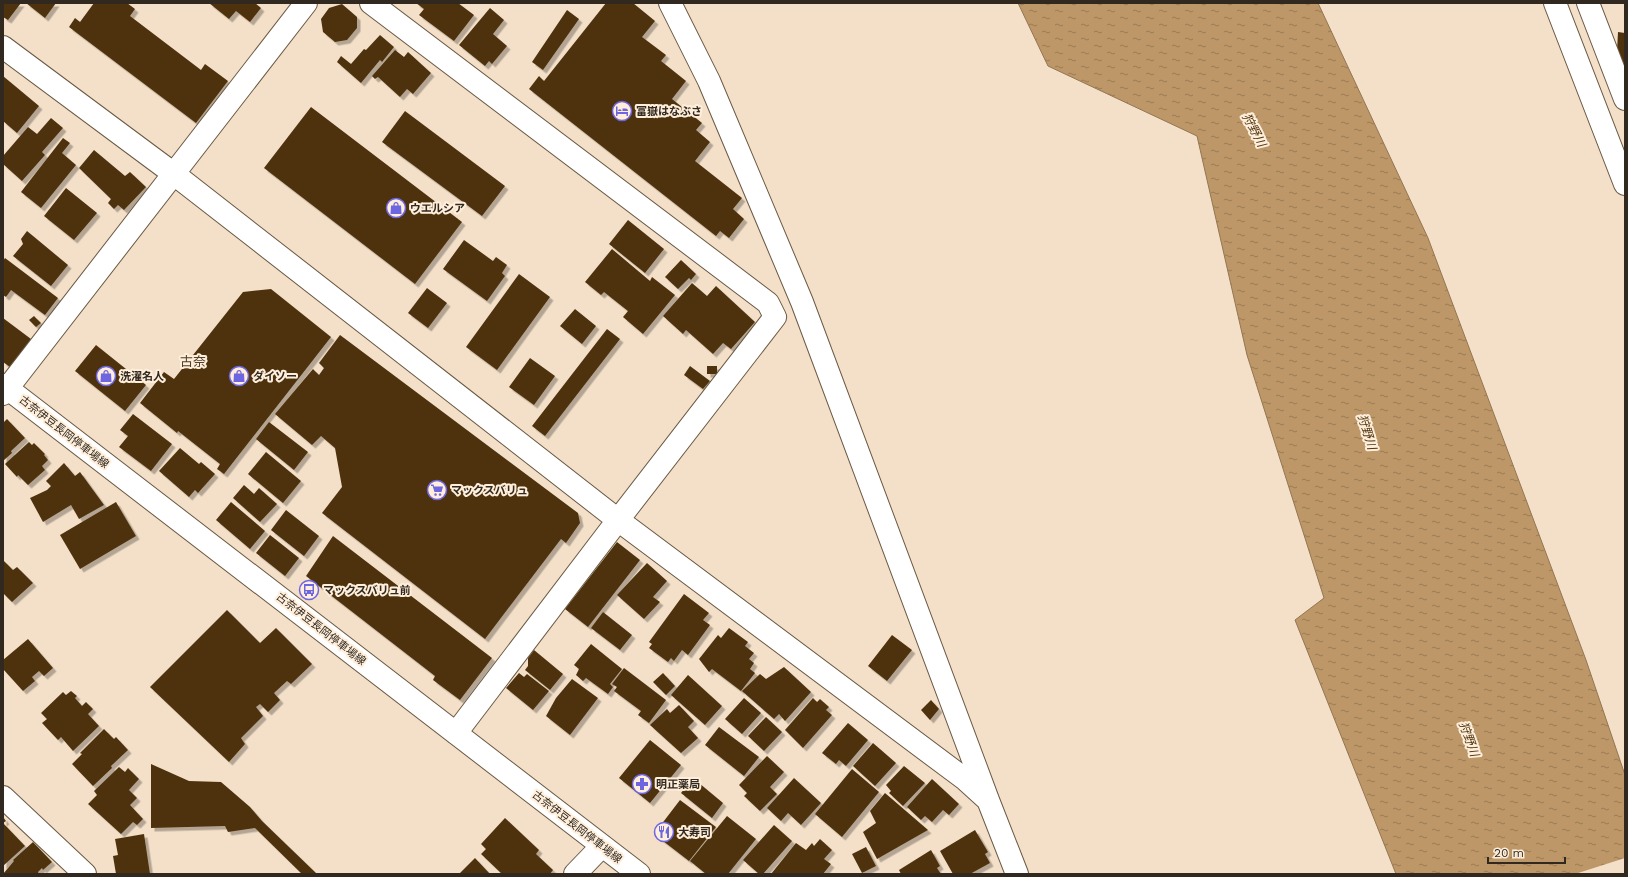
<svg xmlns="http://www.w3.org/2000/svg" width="1628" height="877" font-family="'Work Sans','Noto Sans JP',sans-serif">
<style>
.water{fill:url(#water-ripples);stroke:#937652}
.pier{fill:#f4e0c8}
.building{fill:#4d330e;filter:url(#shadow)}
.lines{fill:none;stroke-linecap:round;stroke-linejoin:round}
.minor-casing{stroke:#6a5944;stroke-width:24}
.major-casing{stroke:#6a5944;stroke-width:24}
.minor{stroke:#fff;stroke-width:22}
.major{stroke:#fff;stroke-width:22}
.labels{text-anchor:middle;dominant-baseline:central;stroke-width:4;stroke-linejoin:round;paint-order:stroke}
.poi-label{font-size:11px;font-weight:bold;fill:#312920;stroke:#feeeda;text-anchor:start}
.street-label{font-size:11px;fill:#312920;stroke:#feeeda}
.water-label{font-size:12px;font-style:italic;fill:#513610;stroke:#feeeda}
.quarter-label{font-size:13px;fill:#51412c;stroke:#feeeda}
</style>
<defs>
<pattern id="water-ripples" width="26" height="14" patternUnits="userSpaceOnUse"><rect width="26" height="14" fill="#bd9767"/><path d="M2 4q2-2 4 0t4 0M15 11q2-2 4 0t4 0" fill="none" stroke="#9a7b54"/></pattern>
<filter id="shadow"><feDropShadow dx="3.5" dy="3.5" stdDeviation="0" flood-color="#0004"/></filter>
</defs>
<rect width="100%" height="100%" fill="#f4e0c8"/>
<path class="water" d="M 1018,3 L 1318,3 L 1428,238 L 1586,660 L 1625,775 L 1625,874 L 1396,874 L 1295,620 L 1324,598 L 1247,355 L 1197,136 L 1048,66 Z"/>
<path class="pier" d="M 1625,858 L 1625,874 L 1575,874 Z"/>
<path class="building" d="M 3,3 L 21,3 L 8,20 L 3,17 Z
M 26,3 L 56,3 L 45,18 Z
M 94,3 L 127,3 L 135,9 L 130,16 L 201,70 L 205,64 L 228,81 L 196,123 L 69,27 L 75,18 L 80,22 Z
M 209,3 L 255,3 L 261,8 L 250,22 L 236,11 L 229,19 Z
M 416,3 L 458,3 L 474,15 L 454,41 L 419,15 L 424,9 Z
M 606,3 L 633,3 L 655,21 L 642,37 L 666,55 L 661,61 L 686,81 L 672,99 L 702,123 L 696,130 L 710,142 L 695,161 L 742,198 L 733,209 L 744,219 L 729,238 L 720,231 L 716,236 L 529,89 L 539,76 L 544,81 Z
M 342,4 L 357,17 L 357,28 L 347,40 L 335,42 L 323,32 L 321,19 L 329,8 Z
M 490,8 L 504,20 L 493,34 L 507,46 L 492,64 L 489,61 L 485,66 L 459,45 Z
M 567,10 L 579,19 L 543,70 L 532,62 Z
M 1618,32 L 1625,33 L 1625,73 L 1617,51 Z
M 380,35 L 394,47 L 382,62 L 380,60 L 361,83 L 337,62 L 341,56 L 351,64 L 364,49 L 366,50 Z
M 395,50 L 404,57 L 408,52 L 431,73 L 413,94 L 407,89 L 400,97 L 378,77 L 375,79 L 372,76 Z
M 3,76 L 39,106 L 17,133 L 3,121 Z
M 311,107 L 462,222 L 415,284 L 264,168 Z
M 405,111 L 505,186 L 482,216 L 382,142 Z
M 51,118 L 63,128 L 42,152 L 45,155 L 22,181 L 3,164 L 3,156 L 28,127 L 37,134 Z
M 63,138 L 70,143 L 62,153 L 76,165 L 41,208 L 21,192 Z
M 94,150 L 125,176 L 130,172 L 146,187 L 124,210 L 118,205 L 114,209 L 108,203 L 111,199 L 79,168 Z
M 66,188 L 97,213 L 74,240 L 44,216 Z
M 628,220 L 664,249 L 645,273 L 609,244 Z
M 27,231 L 68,265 L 51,286 L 13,256 L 23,244 L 21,239 Z
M 464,240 L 493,261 L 496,257 L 507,265 L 502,273 L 505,276 L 487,301 L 443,269 Z
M 612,249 L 650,281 L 652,277 L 675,295 L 643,334 L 623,317 L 628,311 L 604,292 L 601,295 L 585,282 Z
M 5,258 L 58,298 L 45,315 L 11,290 L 6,297 L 3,295 L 3,261 Z
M 681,260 L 696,274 L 691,280 L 689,278 L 678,289 L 665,277 Z
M 519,274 L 550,297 L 497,370 L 466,347 Z
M 692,283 L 707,296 L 716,286 L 755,322 L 731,349 L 723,343 L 713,354 L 686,330 L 683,334 L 663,316 Z
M 427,288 L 447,303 L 428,328 L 408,313 Z
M 271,289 L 331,337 L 224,474 L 217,469 L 220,464 L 178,431 L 177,433 L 140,403 L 164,372 L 174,379 L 243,292 Z
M 575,309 L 596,326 L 582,344 L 560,326 Z
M 34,316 L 41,323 L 36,327 L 29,320 Z
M 3,318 L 31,339 L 10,367 L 3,362 Z
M 607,329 L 620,339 L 545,436 L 532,426 Z
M 340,335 L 578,513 L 580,523 L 566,543 L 561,539 L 485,639 L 322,513 L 342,487 L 335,448 L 321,436 L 312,445 L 275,414 L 313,369 L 319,375 L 324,368 L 319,363 Z
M 96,345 L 146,385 L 125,411 L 75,371 Z
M 530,358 L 555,376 L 534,405 L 509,387 Z
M 690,366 L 710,381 L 703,389 L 684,375 Z
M 707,366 L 717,366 L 717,374 L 707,374 Z
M 133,414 L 172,444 L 151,471 L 119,447 L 128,436 L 120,430 Z
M 7,419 L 25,438 L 11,451 L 12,453 L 3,461 L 3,423 Z
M 269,422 L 308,452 L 294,470 L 256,439 Z
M 29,442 L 32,445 L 34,443 L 45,454 L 44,455 L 48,460 L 42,466 L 45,470 L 28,485 L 18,475 L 17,477 L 5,464 Z
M 180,448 L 199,464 L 201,462 L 215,474 L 198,493 L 195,490 L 189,497 L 159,471 Z
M 266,452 L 301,481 L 283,503 L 248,474 Z
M 64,463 L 75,476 L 80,472 L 104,505 L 79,519 L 71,505 L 43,522 L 30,498 L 47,490 L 51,486 L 46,481 Z
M 244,485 L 254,494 L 259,488 L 277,504 L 260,522 L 233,498 Z
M 116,502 L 136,536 L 80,569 L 60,535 Z
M 231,502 L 265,531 L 250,549 L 216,520 Z
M 286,510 L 319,536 L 304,556 L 271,530 Z
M 270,535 L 299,558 L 285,576 L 256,553 Z
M 333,536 L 492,658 L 460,700 L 433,680 L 435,676 L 306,576 Z
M 617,542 L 640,560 L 588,627 L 565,609 Z
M 3,560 L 13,570 L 17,567 L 33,583 L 12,602 L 3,593 Z
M 647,563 L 667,581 L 653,597 L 660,602 L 644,619 L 617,595 Z
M 684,594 L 709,613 L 703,620 L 710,625 L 688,655 L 682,650 L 674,661 L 671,658 L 668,662 L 649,648 L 652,644 L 649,642 Z
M 227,610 L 260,643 L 276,628 L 312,664 L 291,684 L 287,681 L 274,693 L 280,700 L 268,712 L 260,704 L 256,707 L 263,716 L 241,738 L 245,744 L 229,762 L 150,687 Z
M 603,612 L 632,635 L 620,650 L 591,628 Z
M 729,628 L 748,642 L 745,646 L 754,653 L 749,659 L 754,663 L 750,669 L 755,673 L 741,691 L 712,669 L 709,672 L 699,659 L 718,635 L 721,638 Z
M 892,635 L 912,650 L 887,681 L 868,666 Z
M 28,639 L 53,668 L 44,676 L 39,671 L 32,677 L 35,681 L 23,691 L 3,669 L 3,660 Z
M 591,644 L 622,669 L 610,684 L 613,687 L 608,694 L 586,678 L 583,681 L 576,675 L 579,669 L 574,665 Z
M 534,650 L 563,674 L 550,690 L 525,670 L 528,666 L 528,658 Z
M 784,667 L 811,692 L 785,721 L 779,714 L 774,719 L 742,691 L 760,674 L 766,679 Z
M 624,668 L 666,700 L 649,723 L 638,715 L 641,711 L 614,691 L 617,687 L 612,684 Z
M 519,673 L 524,677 L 527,674 L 549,691 L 533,710 L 506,688 Z
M 663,673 L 675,686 L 666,695 L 653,682 Z
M 688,675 L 722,706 L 705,725 L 671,695 Z
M 572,679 L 598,698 L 570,735 L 546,716 L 556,698 Z
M 71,691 L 77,696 L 75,698 L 82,706 L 86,702 L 93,709 L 88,714 L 99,726 L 73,751 L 61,737 L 58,740 L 42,723 L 47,719 L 41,713 L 63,692 L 66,695 Z
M 744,698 L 761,713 L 742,734 L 725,719 Z
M 813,698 L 817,702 L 820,699 L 829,707 L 826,710 L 832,715 L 803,748 L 785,730 Z
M 931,700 L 939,709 L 930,720 L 921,710 Z
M 679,705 L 694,721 L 688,727 L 698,738 L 681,753 L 650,725 L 667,709 L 670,713 Z
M 766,717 L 782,732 L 764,751 L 748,736 Z
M 848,723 L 868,740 L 846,766 L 839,760 L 836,764 L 822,753 Z
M 719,727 L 759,757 L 744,776 L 705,745 Z
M 104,729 L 114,739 L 116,737 L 128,750 L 111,766 L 112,768 L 93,786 L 72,764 L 82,754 L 80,753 Z
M 650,740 L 681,765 L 650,803 L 619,778 Z
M 873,743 L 896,763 L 875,786 L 853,766 Z
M 767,756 L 784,772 L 770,787 L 777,794 L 760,811 L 744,796 L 747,793 L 739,785 Z
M 151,764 L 189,781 L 221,782 L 250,807 L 262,821 L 317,874 L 302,874 L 255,828 L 228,832 L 225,826 L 151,828 Z
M 904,766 L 925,783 L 903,806 L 889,793 L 891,791 L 886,785 Z
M 119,767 L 125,772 L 128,768 L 139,779 L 129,790 L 137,798 L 130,805 L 143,819 L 137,825 L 133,822 L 121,834 L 88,804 L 97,795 L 94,791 Z
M 852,769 L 879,792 L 842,837 L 815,814 Z
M 693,778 L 723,803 L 712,818 L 681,793 Z
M 794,778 L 821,803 L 801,825 L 788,813 L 781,821 L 767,808 Z
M 932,779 L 959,804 L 949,815 L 943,810 L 932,822 L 925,816 L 921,820 L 907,807 Z
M 885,793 L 928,830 L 877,859 L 863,832 L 876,823 L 870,811 Z
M 680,800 L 716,827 L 689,861 L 654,834 Z
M 727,816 L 756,839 L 728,874 L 706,874 L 690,861 Z
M 3,817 L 6,821 L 3,823 L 25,846 L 3,866 Z
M 505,818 L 539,850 L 536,854 L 553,870 L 550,874 L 502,874 L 481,854 L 486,849 L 481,844 Z
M 774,825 L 792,841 L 763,874 L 759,874 L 743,860 Z
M 975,830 L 988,852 L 985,854 L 990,863 L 970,874 L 953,874 L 940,851 Z
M 144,834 L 150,874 L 116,874 L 113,856 L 118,855 L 115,839 Z
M 820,839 L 832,850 L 824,859 L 831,864 L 823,874 L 771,874 L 796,843 L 806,850 L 812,843 L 814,846 Z
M 33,842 L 52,862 L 43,870 L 42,868 L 38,872 L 39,874 L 3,874 L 14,861 L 13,860 Z
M 866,847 L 876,866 L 862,873 L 852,854 Z
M 931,850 L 940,866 L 937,868 L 941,874 L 901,874 L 899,870 Z
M 475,858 L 490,874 L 459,874 Z"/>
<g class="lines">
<defs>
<path id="minor" d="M 371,3 L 768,303 L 775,317 L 618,520 L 456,733
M 670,3 L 709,81 L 802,302 L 988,800 L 1017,874
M 1555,3 L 1625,184
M 1588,3 L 1625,99
M 3,47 L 174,174 L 618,520 L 966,780 L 988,800
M 3,394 L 306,3
M 3,797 L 85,874
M 575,874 L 602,846"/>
<path id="major" d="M 3,385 L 639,874"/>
</defs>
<use href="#minor" class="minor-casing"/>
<use href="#major" class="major-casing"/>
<use href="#minor" class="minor"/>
<use href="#major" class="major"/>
</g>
<defs>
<symbol id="hotel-ring" viewBox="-11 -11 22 22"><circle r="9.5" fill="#feeeda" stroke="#6e66e0" stroke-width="1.5"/><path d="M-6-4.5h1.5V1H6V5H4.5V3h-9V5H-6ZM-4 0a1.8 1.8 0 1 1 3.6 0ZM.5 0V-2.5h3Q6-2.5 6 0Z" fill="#6e66e0"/></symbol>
<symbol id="shop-ring" viewBox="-11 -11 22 22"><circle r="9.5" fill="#feeeda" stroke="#6e66e0" stroke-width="1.5"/><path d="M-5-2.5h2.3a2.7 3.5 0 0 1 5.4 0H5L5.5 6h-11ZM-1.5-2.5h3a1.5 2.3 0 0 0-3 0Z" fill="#6e66e0"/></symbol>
<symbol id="supermarket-ring" viewBox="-11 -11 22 22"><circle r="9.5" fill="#feeeda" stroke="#6e66e0" stroke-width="1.5"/><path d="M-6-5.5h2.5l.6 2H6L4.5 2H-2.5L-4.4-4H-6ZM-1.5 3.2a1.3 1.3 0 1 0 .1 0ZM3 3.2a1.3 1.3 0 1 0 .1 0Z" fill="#6e66e0"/></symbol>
<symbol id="bus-ring" viewBox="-11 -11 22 22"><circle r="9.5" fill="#feeeda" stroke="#6e66e0" stroke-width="1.5"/><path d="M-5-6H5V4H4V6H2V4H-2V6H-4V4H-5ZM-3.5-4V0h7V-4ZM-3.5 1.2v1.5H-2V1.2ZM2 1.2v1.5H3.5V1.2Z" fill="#6e66e0"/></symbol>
<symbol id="pharmacy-ring" viewBox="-11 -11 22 22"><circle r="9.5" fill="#feeeda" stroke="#6e66e0" stroke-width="1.5"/><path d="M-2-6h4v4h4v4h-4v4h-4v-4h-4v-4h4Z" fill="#6e66e0"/></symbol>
<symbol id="restaurant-ring" viewBox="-11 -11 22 22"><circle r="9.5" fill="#feeeda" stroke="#6e66e0" stroke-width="1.5"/><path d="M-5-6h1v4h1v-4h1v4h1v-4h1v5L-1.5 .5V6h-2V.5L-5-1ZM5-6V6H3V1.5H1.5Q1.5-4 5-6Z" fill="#6e66e0"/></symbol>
</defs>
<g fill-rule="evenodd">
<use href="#hotel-ring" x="611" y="100" width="22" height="22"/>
<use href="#shop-ring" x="385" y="197" width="22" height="22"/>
<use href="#shop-ring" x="95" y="365" width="22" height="22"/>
<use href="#shop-ring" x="228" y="365" width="22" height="22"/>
<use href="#supermarket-ring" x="426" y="479" width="22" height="22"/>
<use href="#bus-ring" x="298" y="579" width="22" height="22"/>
<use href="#pharmacy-ring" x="631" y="773" width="22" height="22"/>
<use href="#restaurant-ring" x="653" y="821" width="22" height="22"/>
</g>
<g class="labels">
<g class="poi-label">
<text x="636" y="111">富嶽はなぶさ</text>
<text x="410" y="208">ウエルシア</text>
<text x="120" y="376">洗濯名人</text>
<text x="253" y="376">ダイソー</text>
<text x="451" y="490">マックスバリュ</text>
<text x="323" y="590">マックスバリュ前</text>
<text x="656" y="784">明正薬局</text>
<text x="678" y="832">大寿司</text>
</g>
<g class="street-label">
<text transform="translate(64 432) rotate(38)">古奈伊豆長岡停車場線</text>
<text transform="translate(321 629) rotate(38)">古奈伊豆長岡停車場線</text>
<text transform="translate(577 827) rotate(38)">古奈伊豆長岡停車場線</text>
</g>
<g class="water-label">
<text transform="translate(1254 130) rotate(62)">狩野川</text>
<text transform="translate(1367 432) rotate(73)">狩野川</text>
<text transform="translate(1469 739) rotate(70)">狩野川</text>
</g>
<g class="quarter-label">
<text x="193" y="361">古奈</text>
</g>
</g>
<rect width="1628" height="877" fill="none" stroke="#312920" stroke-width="8"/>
<path d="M1488 857v6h77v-6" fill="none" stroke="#312920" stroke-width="2"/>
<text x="1494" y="857" font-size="12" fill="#312920" stroke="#feeeda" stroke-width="3" paint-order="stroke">20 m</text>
</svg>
